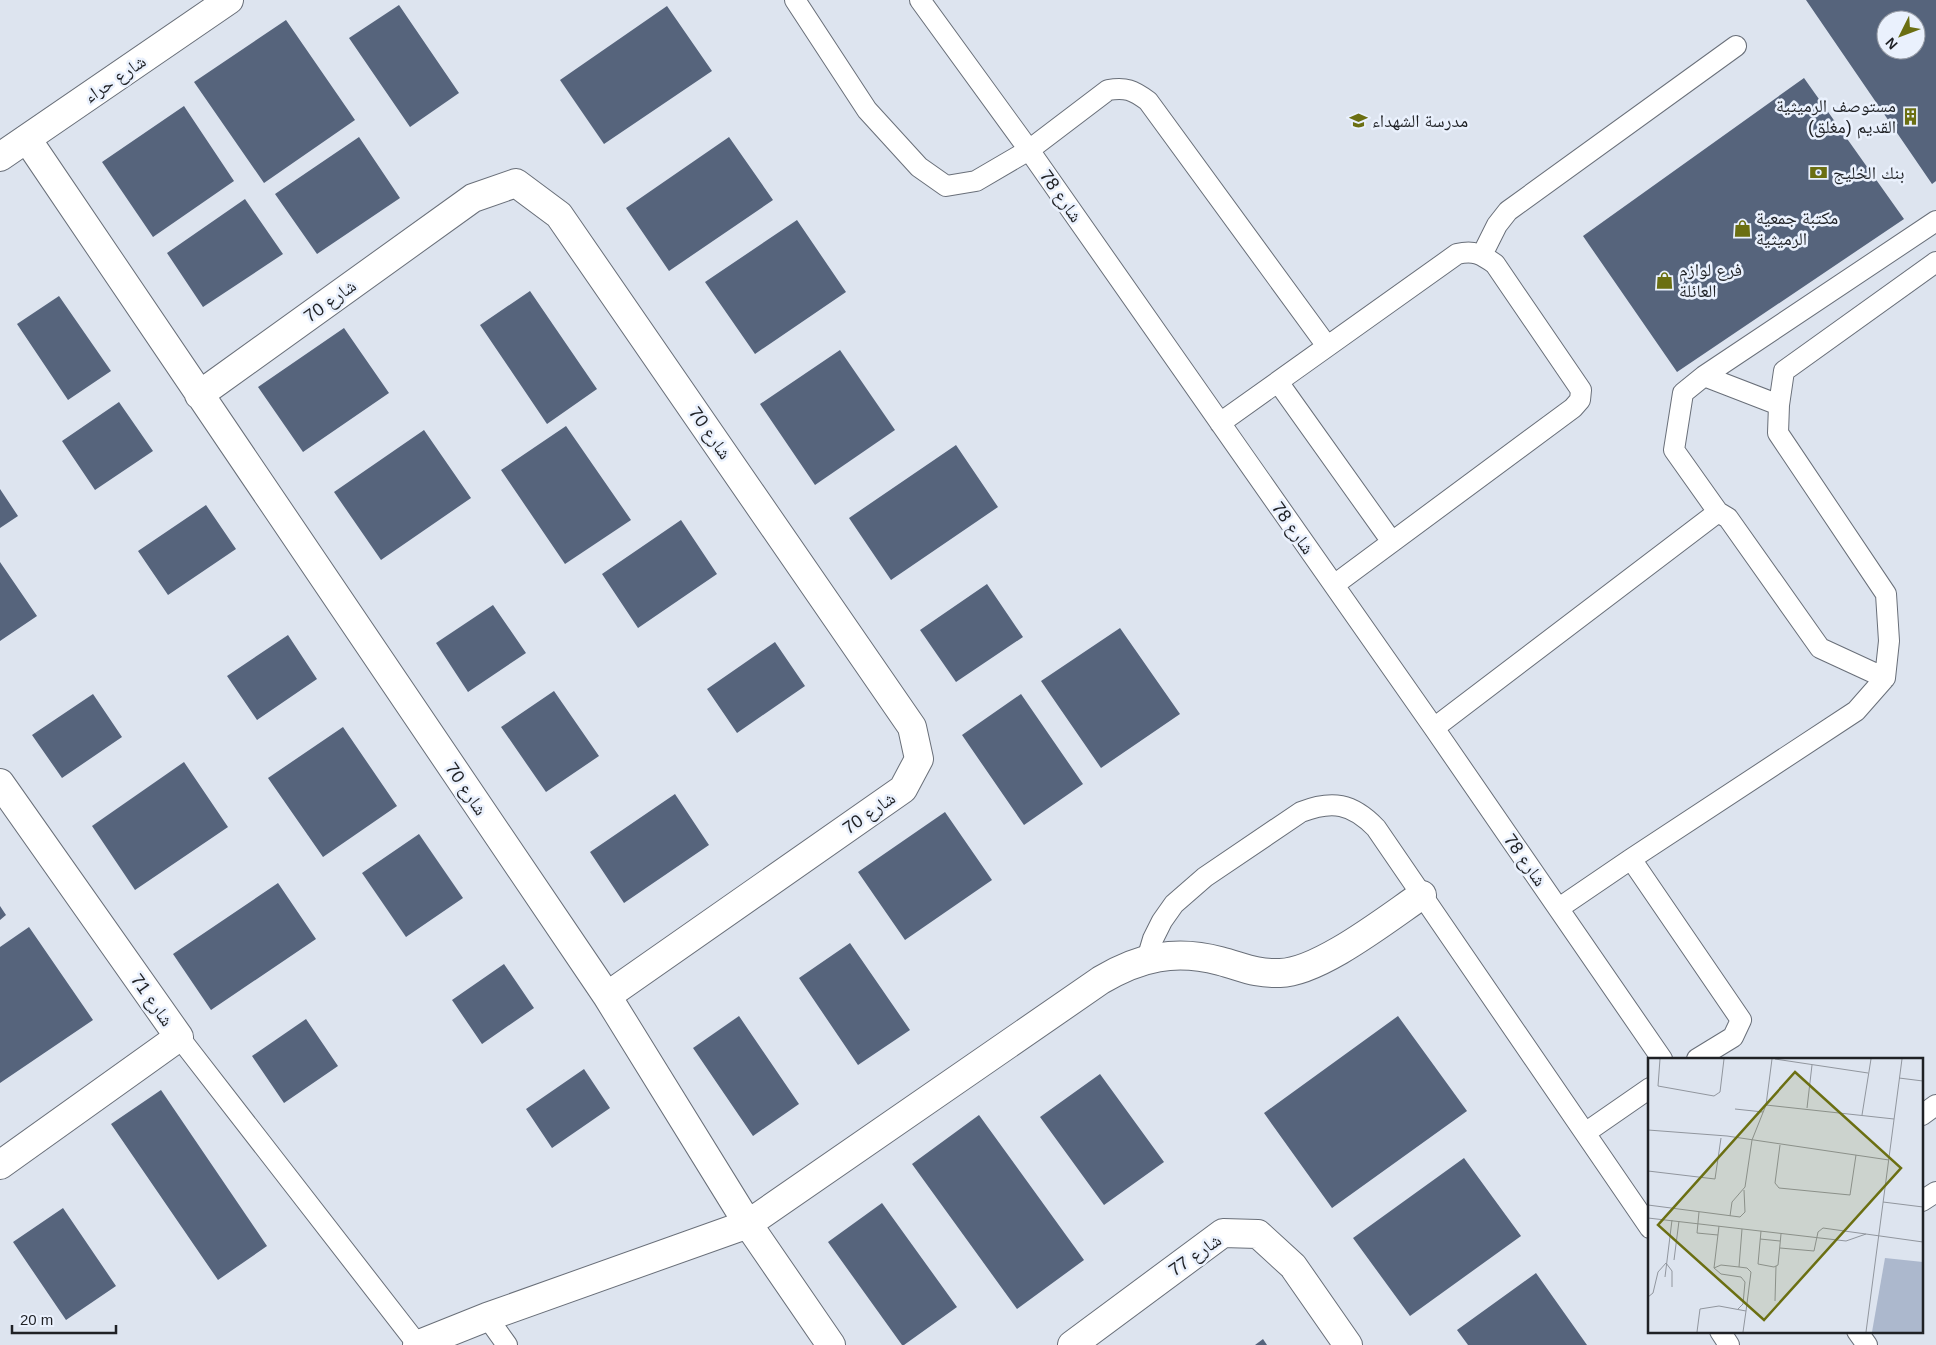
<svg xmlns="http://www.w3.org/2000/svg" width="1936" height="1345" font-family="Helvetica,'Noto Naskh Arabic',sans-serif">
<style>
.building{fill:#56647c;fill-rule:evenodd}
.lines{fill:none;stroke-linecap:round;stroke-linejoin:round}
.lane-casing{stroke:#696f79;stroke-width:22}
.street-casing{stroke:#696f79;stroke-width:30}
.secondary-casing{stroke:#696f79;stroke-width:30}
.lane{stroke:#fff;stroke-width:20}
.street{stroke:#fff;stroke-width:28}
.secondary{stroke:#fff;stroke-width:28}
.labels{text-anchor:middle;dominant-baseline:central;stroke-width:5;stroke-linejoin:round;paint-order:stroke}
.street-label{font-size:18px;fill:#1f2125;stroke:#eaf1fd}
.poi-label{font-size:18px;fill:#1f2125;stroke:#eaf1fd;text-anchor:start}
.inset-road{fill:none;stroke:#91969e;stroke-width:1}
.view{fill:#6b6f12;fill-opacity:0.15;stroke:#6b6f12;stroke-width:2.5}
.inset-edge{fill:none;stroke:#1f2125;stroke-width:2.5}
</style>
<rect width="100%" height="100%" fill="#dde4ef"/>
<path class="building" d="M 1806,0 L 1936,0 L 1936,181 L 1932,184 ZM 1886,20 L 1916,20 L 1916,50 L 1886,50 Z
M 399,5 L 459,93 L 410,127 L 349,38 Z
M 667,6 L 712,71 L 604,144 L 560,80 Z
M 286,20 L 355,120 L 264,183 L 194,82 Z
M 1804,78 L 1904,219 L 1677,372 L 1583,236 Z
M 184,106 L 234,181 L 153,237 L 102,162 Z
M 359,137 L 400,198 L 317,254 L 275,194 Z
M 729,137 L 773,200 L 669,271 L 626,208 Z
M 245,199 L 283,254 L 203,307 L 167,253 Z
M 797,220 L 846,292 L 755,354 L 705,282 Z
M 530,291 L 597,389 L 547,424 L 480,325 Z
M 59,296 L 111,371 L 68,400 L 17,324 Z
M 344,328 L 389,393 L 303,452 L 258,387 Z
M 840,350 L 895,430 L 815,485 L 760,404 Z
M 119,402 L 153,451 L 95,490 L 62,441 Z
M 566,426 L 631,520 L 565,564 L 501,470 Z
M 424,430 L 471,498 L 381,560 L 334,492 Z
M 956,445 L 998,507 L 891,580 L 849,518 Z
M 0,489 L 18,516 L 0,528 Z
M 206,505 L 236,549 L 168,595 L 138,551 Z
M 681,520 L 717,574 L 638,628 L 602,574 Z
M 0,562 L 37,616 L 0,641 Z
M 987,584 L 1023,637 L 956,682 L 920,630 Z
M 493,605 L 526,653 L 468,692 L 436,643 Z
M 1120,628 L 1180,714 L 1101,768 L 1041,681 Z
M 288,635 L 317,679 L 257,720 L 227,676 Z
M 775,642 L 805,686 L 737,733 L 707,689 Z
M 554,691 L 599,756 L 546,792 L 501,727 Z
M 93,694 L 122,737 L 62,778 L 32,735 Z
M 1021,694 L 1083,784 L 1024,825 L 962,735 Z
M 343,727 L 397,806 L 323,857 L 268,778 Z
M 184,762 L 228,827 L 135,890 L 92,826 Z
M 675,794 L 709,845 L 624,903 L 590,852 Z
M 945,812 L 992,880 L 905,940 L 858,872 Z
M 419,834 L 463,898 L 406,937 L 362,873 Z
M 278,883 L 316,939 L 211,1010 L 173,954 Z
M 0,906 L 6,915 L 0,920 Z
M 29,927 L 93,1020 L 0,1083 L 0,947 Z
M 850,943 L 910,1030 L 858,1065 L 799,978 Z
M 504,964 L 534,1008 L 482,1044 L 452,1000 Z
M 739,1016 L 799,1104 L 753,1136 L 693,1048 Z
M 1398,1016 L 1467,1111 L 1332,1208 L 1264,1113 Z
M 306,1019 L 338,1066 L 284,1103 L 252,1056 Z
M 584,1069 L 610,1108 L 552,1148 L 526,1109 Z
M 1100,1074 L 1164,1162 L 1104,1205 L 1040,1117 Z
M 161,1090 L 267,1246 L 218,1280 L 111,1124 Z
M 979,1115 L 1084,1260 L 1017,1309 L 912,1164 Z
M 1464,1158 L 1521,1236 L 1410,1316 L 1353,1238 Z
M 882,1203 L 957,1307 L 904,1345 L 902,1345 L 828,1242 Z
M 63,1208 L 116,1286 L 66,1320 L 13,1242 Z
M 1536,1273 L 1587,1345 L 1468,1345 L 1457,1330 Z
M 1263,1339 L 1267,1345 L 1255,1345 Z"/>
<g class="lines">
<defs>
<path id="lane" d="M 795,0 L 867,110 L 919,167 L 946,186 L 976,181 L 1029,150 L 1108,90 C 1126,87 1133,90 1148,101 L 1327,346
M 920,0 L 1029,150 L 1434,728 L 1662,1059
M 1482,255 L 1497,225 L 1508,211 L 1736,46
M 1704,376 L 1779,405
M 1278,382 L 1392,542
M 1220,423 L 1457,254 C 1474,250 1481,254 1495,264 L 1581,390 L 1580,400 L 1573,408 L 1334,585
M 1718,512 L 1728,518 L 1820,648 L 1885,678 L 1889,641 L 1886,594 L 1778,433 L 1779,405 L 1784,371 L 1936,262
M 1434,728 L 1718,512 L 1674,450 L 1683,393 L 1704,376 L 1936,221
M 1631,859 L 1741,1020 L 1733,1037 L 1697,1059
M 1559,908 L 1631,859 L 1856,711 L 1885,678
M 1147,959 L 1153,939 L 1162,921 L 1174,904 L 1205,877 L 1301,812 C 1332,800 1352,803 1376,828 L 1650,1228
M 179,1037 L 418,1345
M 1922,1115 L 1936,1105
M 1585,1133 L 1650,1088
M 1922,1201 L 1936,1192
M 487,1317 L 507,1345
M 1720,1331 L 1729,1345
M 1857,1331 L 1867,1345"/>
<path id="street" d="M 27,139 L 607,996 L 748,1224 L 831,1345
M 199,395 L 473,198 L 516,183 L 559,215 L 912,727 L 919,759 L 903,789 L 607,996
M 0,783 L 179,1037 L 0,1165
M 417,1345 L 487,1317 L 748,1224 L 1101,980 C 1140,957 1175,949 1220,961 C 1243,967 1255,974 1280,973 C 1320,972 1388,918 1422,895
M 1072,1345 L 1223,1233 L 1258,1234 L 1293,1266 L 1348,1345"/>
<path id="secondary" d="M 0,157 L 229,0"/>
</defs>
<use href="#lane" class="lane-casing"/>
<use href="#street" class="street-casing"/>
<use href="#secondary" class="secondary-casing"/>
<use href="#lane" class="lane"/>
<use href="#street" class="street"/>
<use href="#secondary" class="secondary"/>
</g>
<defs>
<symbol id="building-bare" viewBox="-9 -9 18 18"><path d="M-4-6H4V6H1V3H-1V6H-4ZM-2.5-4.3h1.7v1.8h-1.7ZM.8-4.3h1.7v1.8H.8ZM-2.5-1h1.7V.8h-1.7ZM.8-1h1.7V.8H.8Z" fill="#6b6f12" stroke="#eaf1fd" stroke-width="2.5" paint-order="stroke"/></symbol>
<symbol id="school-bare" viewBox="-9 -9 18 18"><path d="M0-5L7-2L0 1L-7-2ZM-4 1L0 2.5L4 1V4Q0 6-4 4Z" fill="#6b6f12" stroke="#eaf1fd" stroke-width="2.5" paint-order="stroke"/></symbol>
<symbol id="bank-bare" viewBox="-9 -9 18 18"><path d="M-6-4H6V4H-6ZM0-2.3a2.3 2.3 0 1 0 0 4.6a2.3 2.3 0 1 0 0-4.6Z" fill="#6b6f12" stroke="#eaf1fd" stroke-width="2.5" paint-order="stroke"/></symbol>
<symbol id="shop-bare" viewBox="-9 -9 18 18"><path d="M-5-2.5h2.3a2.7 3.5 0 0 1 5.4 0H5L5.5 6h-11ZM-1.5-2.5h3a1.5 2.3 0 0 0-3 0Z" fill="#6b6f12" stroke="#eaf1fd" stroke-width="2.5" paint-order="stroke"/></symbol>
</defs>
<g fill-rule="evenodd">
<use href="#building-bare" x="1898" y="104" width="25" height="25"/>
<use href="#school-bare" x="1346" y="108" width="25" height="25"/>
<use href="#bank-bare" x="1806" y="160" width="25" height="25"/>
<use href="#shop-bare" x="1730" y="216" width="25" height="25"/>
<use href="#shop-bare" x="1652" y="268" width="25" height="25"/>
</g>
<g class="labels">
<g class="street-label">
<text transform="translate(115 79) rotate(-34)">شارع حراء</text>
<text transform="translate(1061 196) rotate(55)">شارع 78</text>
<text transform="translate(330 301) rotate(-36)">شارع 70</text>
<text transform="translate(710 433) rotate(55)">شارع 70</text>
<text transform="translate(1293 528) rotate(55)">شارع 78</text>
<text transform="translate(466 789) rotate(56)">شارع 70</text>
<text transform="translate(869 813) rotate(-35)">شارع 70</text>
<text transform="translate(1525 860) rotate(55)">شارع 78</text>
<text transform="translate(152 1000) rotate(55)">شارع 71</text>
<text transform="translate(1195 1255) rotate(-35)">شارع 77</text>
</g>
<g class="poi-label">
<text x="1896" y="106" text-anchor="end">مستوصف الرميثية<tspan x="1896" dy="21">القديم (مغلق)</tspan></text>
<text x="1372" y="121">مدرسة الشهداء</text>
<text x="1833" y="173">بنك الخليج</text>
<text x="1756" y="218">مكتبة جمعية<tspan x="1756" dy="21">الرميثية</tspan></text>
<text x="1679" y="270">فرع لوازم<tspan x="1679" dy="21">العائلة</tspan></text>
</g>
</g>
<g transform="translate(1648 1058)">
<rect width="275" height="275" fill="#dde4ef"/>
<path d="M 237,200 L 275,204 L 275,274 L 224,274 Z" fill="#acb8cd"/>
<path class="inset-road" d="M 12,1 L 10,28 L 66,38 L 72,34 L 76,1M 127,1 L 220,15M 251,20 L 275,23M 118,47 L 246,61M 159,50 L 164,7M 87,51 L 115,54M 214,57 L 223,1M 0,72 L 79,78 L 241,102M 132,87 L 127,125 L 131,130 L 202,137 L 208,97M 0,113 L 67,121 L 73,80M 235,144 L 275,149M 0,147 L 92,159 L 97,154 L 96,132M 51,154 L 49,175 L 70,177M 82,158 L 84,144 L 97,129 L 104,82 L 118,47 L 124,1M 0,160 L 198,183 L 218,176M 94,171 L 91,209 L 99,210 L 103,214 L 98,253M 113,173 L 110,206 L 126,209 L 130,207 L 133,176M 112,181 L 132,183M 132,190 L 166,193 L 170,174 L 175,170 L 275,184M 26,202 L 31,163M 66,210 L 71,168M 17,219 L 24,162M 0,239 L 5,235 L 10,214 L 18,205 L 24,213 L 24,229M 127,243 L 128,208M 90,251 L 95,246 L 97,224 L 93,219 L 73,216 L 66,210 L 73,207 L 91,209M 49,274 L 52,251 L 71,248 L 98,253 L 95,274M 218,274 L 254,1"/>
<path class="view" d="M 147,14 L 253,110 L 116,262 L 10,167 Z"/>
<rect width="275" height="275" class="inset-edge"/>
</g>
<g transform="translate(1901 35) rotate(228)"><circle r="24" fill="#eaf1fd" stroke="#999ea7"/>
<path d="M0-4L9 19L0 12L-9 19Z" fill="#6b6f12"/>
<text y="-8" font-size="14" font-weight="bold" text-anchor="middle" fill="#1f2125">N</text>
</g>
<path d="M12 1325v8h104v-8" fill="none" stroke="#1f2125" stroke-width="2.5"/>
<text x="20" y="1325" font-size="15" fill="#1f2125" stroke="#eaf1fd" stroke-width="4" paint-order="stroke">20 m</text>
</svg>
